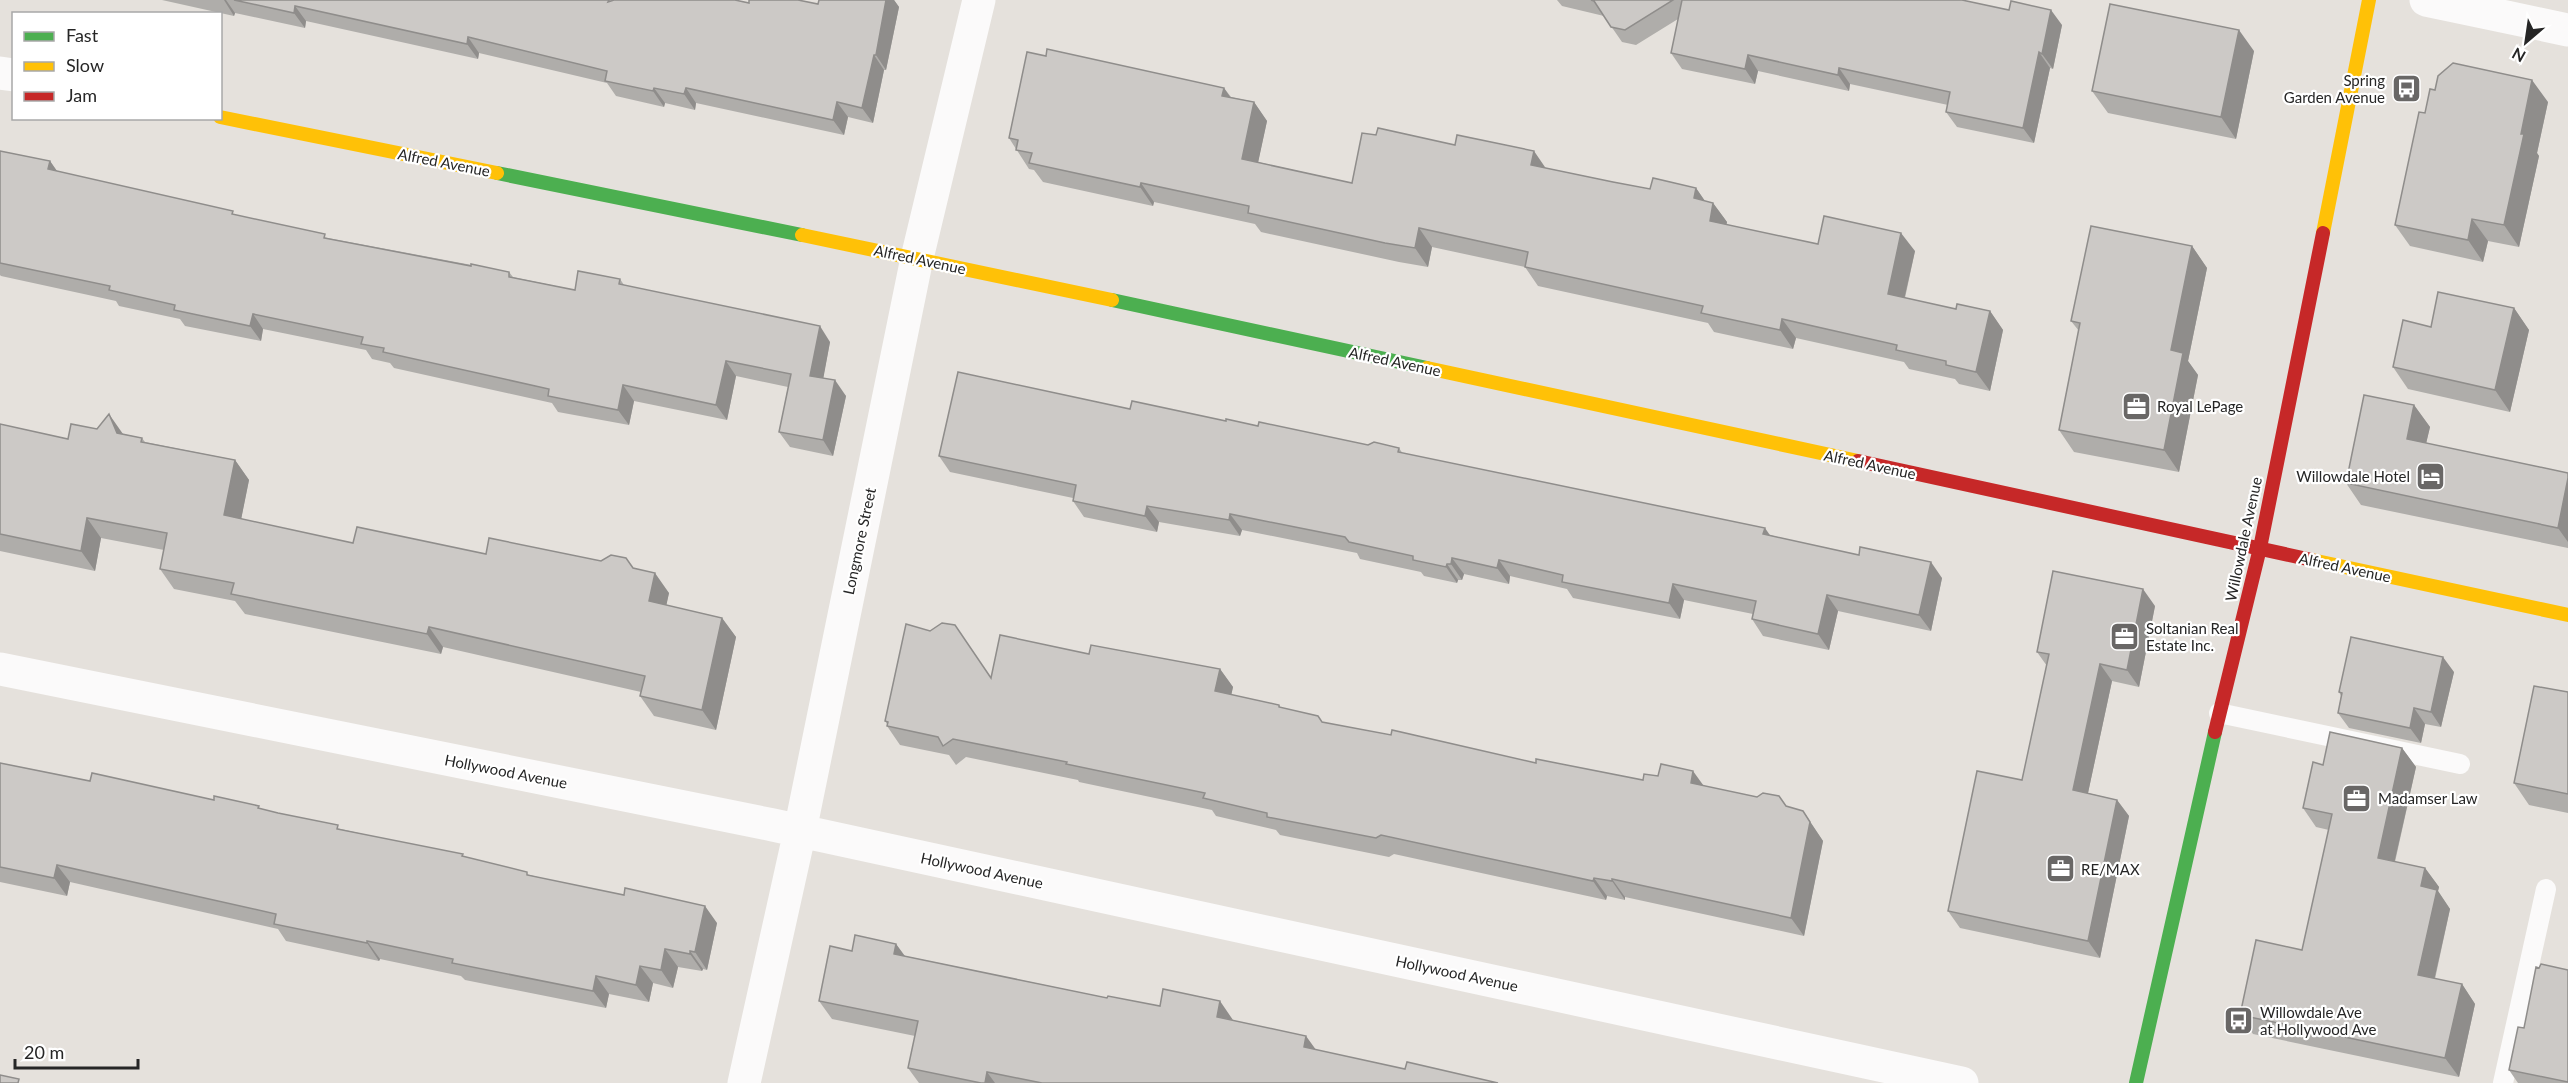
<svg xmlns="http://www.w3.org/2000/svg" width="2568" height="1083" font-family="Lato,sans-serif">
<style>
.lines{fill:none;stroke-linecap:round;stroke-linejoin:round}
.lane{stroke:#fbfafa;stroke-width:20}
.street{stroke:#fbfafa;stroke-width:33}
.fast{stroke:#4caf50;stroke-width:14}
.slow{stroke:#ffc107;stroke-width:14}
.jam{stroke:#c62828;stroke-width:14}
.wall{fill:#afadaa}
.shaded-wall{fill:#8f8d8b}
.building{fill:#ccc9c6;stroke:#8f8d8b;stroke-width:1.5}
.labels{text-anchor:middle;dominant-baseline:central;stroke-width:4.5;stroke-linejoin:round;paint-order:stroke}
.poi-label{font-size:15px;fill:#262626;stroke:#fff;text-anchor:start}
.street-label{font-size:15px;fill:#262626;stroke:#fff}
</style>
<rect width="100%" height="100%" fill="#e5e1dc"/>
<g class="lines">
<path class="lane" d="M 2219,713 L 2460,764
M 2503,1083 L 2546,889"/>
<path class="street" d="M 2426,0 L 2568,30
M 0,73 L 14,75
M 0,669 L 773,825 L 1962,1083
M 744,1083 L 800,831 L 917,258 L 979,0"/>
<path class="fast" d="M 497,173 L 802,235
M 1112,300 L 1427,368
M 2136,1083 L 2215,732"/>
<path class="slow" d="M 220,117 L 497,173
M 2323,233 L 2369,0
M 802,235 L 1112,300
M 1427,368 L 1858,461
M 2312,560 L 2568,615"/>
<path class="jam" d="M 1858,461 L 2312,560
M 2215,732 L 2260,548 L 2323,233"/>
</g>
<path class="wall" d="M 162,0 L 735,0 L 749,3 L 818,4 L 819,0 L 894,0 L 899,7 L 886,70 L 884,70 L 873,123 L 848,117 L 844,135 L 696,103 L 695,110 L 665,103 L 664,107 L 616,96 L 607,83 L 479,53 L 478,59 L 306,21 L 305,28 L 235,13 L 234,16 Z
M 1557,0 L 1962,0 L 2062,25 L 2053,69 L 2050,68 L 2034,143 L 1957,127 L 1946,112 L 1948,105 L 1850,84 L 1849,91 L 1758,71 L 1755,84 L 1682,69 L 1671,53 L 1678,19 L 1636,45 L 1622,42 L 1604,16 L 1562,6 Z
M 2254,51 L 2236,139 L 2108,113 L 2092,91 Z
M 1224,88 L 1231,97 L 1254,102 L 1267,121 L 1258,162 L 1352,183 L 1546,168 L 1613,182 L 1650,189 L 1696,188 L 1705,201 L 1713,203 L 1727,222 L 1726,225 L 1818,244 L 1915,251 L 1905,298 L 1956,309 L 1990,311 L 2003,330 L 1990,391 L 1959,384 L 1955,379 L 1909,369 L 1904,362 L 1796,338 L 1793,349 L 1714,332 L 1708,323 L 1538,286 L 1525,267 L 1432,247 L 1428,267 L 1399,262 L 1261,232 L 1255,224 L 1154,202 L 1153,206 L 1043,182 L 1034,170 L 1029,169 L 1009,138 Z
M 2435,90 L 2548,102 L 2537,153 L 2539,156 L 2519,247 L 2488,241 L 2483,262 L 2410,246 L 2395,225 L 2425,113 Z
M 0,151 L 50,161 L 57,171 L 328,238 L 509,272 L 513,277 L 575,290 L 620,279 L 624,285 L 830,342 L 823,378 L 846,396 L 833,456 L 790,447 L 779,432 L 788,387 L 736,376 L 727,420 L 634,401 L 629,425 L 558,412 L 552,403 L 394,368 L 390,363 L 372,359 L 366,350 L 263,329 L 261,341 L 185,326 L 180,319 L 119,306 L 116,301 L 1,276 L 0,275 Z
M 2192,246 L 2207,268 L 2188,361 L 2198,375 L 2179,472 L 2074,452 L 2059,430 L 2079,331 L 2071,321 Z
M 2514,308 L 2529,330 L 2510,412 L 2408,389 L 2393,367 L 2431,327 Z
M 2414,405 L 2430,427 L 2426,443 L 2568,473 L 2568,548 L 2361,505 L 2346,483 Z
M 1130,409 L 1258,426 L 1368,445 L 1399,448 L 1403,454 L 1770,535 L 1942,578 L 1931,631 L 1838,611 L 1829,650 L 1763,636 L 1752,619 L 1753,614 L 1684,600 L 1680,619 L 1573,598 L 1567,589 L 1510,576 L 1509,584 L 1464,574 L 1462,580 L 1458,580 L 1457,583 L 1424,576 L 1421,572 L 1360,559 L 1357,553 L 1242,530 L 1240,536 L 1159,522 L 1157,532 L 1084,517 L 1073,501 L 1073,498 L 950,472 L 939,456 Z
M 0,424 L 68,439 L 123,434 L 142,438 L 145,442 L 235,460 L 249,480 L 241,519 L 353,543 L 486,554 L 633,568 L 669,593 L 666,605 L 722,618 L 736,637 L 716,730 L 654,716 L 640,696 L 641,692 L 443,647 L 441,654 L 245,614 L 235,601 L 174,589 L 160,569 L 164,550 L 101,538 L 95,571 L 0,551 Z
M 2155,606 L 2139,687 L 2112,681 L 2088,793 L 2117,800 L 2129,816 L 2100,958 L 1960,928 L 1948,911 L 2022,780 L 2047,666 L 2037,652 Z
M 1089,654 L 1220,669 L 1233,687 L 1231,695 L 1279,705 L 1281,708 L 1322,722 L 1536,763 L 1643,780 L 1703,786 L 1803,811 L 1823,841 L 1804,936 L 1625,897 L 1625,900 L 1607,896 L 1606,900 L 1394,854 L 1389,857 L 1280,835 L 1276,830 L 1216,816 L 1212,810 L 1079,782 L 1078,780 L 966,757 L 956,765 L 949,755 L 900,745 L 887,726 L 887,724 L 885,721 L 991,677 Z
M 2454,672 L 2441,727 L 2425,724 L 2421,743 L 2349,728 L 2338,713 L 2341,696 L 2339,692 Z
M 2568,692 L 2568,813 L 2529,805 L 2514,783 Z
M 2402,748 L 2416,767 L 2395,862 L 2425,868 L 2439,887 L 2438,891 L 2450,909 L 2435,979 L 2462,984 L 2475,1004 L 2459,1077 L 2253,1034 L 2240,1015 L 2302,950 L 2329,830 L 2316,827 L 2303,808 L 2323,765 Z
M 0,763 L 90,781 L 214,800 L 261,809 L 341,829 L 464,857 L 530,875 L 717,923 L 707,970 L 703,969 L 702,971 L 678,967 L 673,988 L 653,983 L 649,1002 L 609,994 L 606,1008 L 465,980 L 461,976 L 380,959 L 379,961 L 286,941 L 278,929 L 70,882 L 67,896 L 0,882 Z
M 896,944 L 905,956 L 1107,998 L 1160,1006 L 1233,1020 L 1316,1050 L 1405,1069 L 1498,1083 L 919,1083 L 908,1068 L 915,1036 L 832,1019 L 819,1001 L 852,951 Z
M 2539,968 L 2568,970 L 2568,1083 L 2518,1083 L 2509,1070 L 2524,1028 Z"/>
<path class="shaded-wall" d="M 224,0 L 226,0 L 235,13 L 234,16 Z
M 886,0 L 894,0 L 899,7 L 886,70 L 876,55 Z
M 295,6 L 306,21 L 305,28 L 294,13 Z
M 2051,10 L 2062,25 L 2053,69 L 2042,54 Z
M 2239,30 L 2254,51 L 2236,139 L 2221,117 Z
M 468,37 L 479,53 L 478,59 L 467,44 Z
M 2039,52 L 2050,68 L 2034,143 L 2023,128 Z
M 874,55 L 884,70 L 873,123 L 862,108 Z
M 1748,55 L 1758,71 L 1755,84 L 1745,69 Z
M 1839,68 L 1850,84 L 1849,91 L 1838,75 Z
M 2532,80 L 2548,102 L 2537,153 L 2539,156 L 2519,247 L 2504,225 L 2521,134 Z
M 654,88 L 665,103 L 664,107 L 653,91 Z
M 686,88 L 696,103 L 695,110 L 684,94 Z
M 1224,88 L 1237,107 L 1222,96 Z
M 837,102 L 848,117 L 844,135 L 833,120 Z
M 1254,102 L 1267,121 L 1255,177 L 1242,159 Z
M 1534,151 L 1547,170 L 1531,165 Z
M 50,161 L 61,177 L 48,169 Z
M 1141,183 L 1154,202 L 1153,206 L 1140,187 Z
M 1696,188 L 1709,207 L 1694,198 Z
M 1713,203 L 1727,222 L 1723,240 L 1710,221 Z
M 2472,219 L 2488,241 L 2483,262 L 2468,240 Z
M 1419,228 L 1432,247 L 1428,267 L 1415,248 Z
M 1901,233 L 1915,251 L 1901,313 L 1888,294 Z
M 2192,246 L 2207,268 L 2188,361 L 2198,375 L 2179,472 L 2164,450 L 2171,350 Z
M 2514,308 L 2529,330 L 2510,412 L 2495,390 Z
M 1990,311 L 2003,330 L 1990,391 L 1976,372 Z
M 253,314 L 263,329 L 261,341 L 250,326 Z
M 1782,319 L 1796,338 L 1793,349 L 1780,330 Z
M 820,326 L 830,342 L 821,391 L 810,376 Z
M 726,361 L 736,376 L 727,420 L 716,405 Z
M 835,380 L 846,396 L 833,456 L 823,440 Z
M 623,385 L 634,401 L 629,425 L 618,410 Z
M 2414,405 L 2430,427 L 2422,461 L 2407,439 Z
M 109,414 L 123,434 L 117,433 Z
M 235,460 L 249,480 L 238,535 L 224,515 Z
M 2568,478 L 2568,542 L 2558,528 Z
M 1147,506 L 1159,522 L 1157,532 L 1145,516 Z
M 1230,514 L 1242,530 L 1240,536 L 1229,520 Z
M 87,518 L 101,538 L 95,571 L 81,551 Z
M 1765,528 L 1776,544 L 1763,534 Z
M 1452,558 L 1464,574 L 1462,580 L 1451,564 Z
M 1499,560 L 1510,576 L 1509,584 L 1497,568 Z
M 1931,562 L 1942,578 L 1931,631 L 1919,615 Z
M 1447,564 L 1458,580 L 1457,583 L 1446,567 Z
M 655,573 L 669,593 L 663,621 L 649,601 Z
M 1673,584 L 1684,600 L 1680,619 L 1669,603 Z
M 2143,589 L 2155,606 L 2139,687 L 2127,670 Z
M 1827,595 L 1838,611 L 1829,650 L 1818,634 Z
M 722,618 L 736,637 L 716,730 L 702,710 Z
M 429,627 L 443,647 L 441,654 L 427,634 Z
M 2443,657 L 2454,672 L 2441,727 L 2431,712 Z
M 2100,664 L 2112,681 L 2085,807 L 2073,790 Z
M 1220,669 L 1233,687 L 1228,710 L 1215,691 Z
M 2414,708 L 2425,724 L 2421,743 L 2410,728 Z
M 2402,748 L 2416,767 L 2391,877 L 2378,858 Z
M 1693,771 L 1706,789 L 1691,783 Z
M 2117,800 L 2129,816 L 2100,958 L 2088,941 Z
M 1803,811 L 1823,841 L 1804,936 L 1791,918 Z
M 57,865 L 70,882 L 67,896 L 54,878 Z
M 2425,868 L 2439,887 L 2438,891 L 2450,909 L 2431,994 L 2418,975 L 2421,886 Z
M 1594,878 L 1607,896 L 1606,900 L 1593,881 Z
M 1612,879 L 1625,897 L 1625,900 L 1612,881 Z
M 705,906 L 717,923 L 707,970 L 695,952 Z
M 367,941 L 380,959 L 379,961 L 367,943 Z
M 896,944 L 909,962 L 894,954 Z
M 665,949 L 678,967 L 673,988 L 661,970 Z
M 690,951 L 703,969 L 702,971 L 690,954 Z
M 640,966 L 653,983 L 649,1002 L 636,985 Z
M 596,976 L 609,994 L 606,1008 L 593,991 Z
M 2462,984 L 2475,1004 L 2459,1077 L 2445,1058 Z
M 1220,1001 L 1233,1020 L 1217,1017 Z
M 1306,1036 L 1319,1054 L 1304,1047 Z
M 987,1072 L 995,1083 L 985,1083 Z"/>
<path class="building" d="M 234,0 L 609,0 L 608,2 L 614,0 L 735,0 L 749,3 L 749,0 L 798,0 L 818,4 L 819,0 L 886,0 L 876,55 L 874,55 L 862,108 L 837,102 L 833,120 L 686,88 L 684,94 L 654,88 L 653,91 L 605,81 L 607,71 L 468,37 L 467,44 L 295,6 L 294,13 Z
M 1591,0 L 1673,0 L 1625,30 L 1611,27 L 1594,1 Z
M 1682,0 L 1962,0 L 2009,10 L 2011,1 L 2051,10 L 2042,54 L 2039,52 L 2023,128 L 1946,112 L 1950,92 L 1839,68 L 1838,75 L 1748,55 L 1745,69 L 1671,53 Z
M 2110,4 L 2239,30 L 2221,117 L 2092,91 Z
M 1047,49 L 1224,88 L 1222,96 L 1254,102 L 1242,159 L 1352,183 L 1362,133 L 1376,135 L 1378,128 L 1455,145 L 1457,135 L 1534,151 L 1531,165 L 1613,182 L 1650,189 L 1653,178 L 1696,188 L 1694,198 L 1713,203 L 1710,221 L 1818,244 L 1824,216 L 1901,233 L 1888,294 L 1956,309 L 1957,304 L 1990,311 L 1976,372 L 1946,365 L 1946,361 L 1896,350 L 1897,345 L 1782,319 L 1780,330 L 1701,313 L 1703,306 L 1525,267 L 1528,252 L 1419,228 L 1415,248 L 1385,243 L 1248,213 L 1249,206 L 1141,183 L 1140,187 L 1029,163 L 1032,153 L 1016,150 L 1018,140 L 1009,138 L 1027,52 L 1046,56 Z
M 2453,63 L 2532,80 L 2521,134 L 2524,134 L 2504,225 L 2472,219 L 2468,240 L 2395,225 L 2419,112 L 2425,113 L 2430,89 L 2435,90 L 2438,76 Z
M 0,151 L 50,161 L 48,169 L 233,211 L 232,214 L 325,234 L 324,238 L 471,266 L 471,264 L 509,272 L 509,277 L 575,290 L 578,271 L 620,279 L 619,284 L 820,326 L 810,376 L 835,380 L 823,440 L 779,432 L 791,374 L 726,361 L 716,405 L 623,385 L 618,410 L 548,396 L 549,389 L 383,352 L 384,348 L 361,344 L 363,337 L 253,314 L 250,326 L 174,310 L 175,305 L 109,290 L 110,286 L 0,263 Z
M 2091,226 L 2192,246 L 2171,350 L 2183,353 L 2164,450 L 2059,430 L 2080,323 L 2071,321 Z
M 2438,292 L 2514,308 L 2495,390 L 2393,367 L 2403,320 L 2431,327 Z
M 958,372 L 1130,409 L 1132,401 L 1226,421 L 1226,419 L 1258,426 L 1259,422 L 1368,445 L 1374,442 L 1399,448 L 1398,452 L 1765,528 L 1763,534 L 1859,555 L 1860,547 L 1931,562 L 1919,615 L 1827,595 L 1818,634 L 1752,619 L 1756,601 L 1673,584 L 1669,603 L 1562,582 L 1563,575 L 1499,560 L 1497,568 L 1452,558 L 1451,564 L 1447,564 L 1446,567 L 1413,560 L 1413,556 L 1349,542 L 1345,537 L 1230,514 L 1229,520 L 1147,506 L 1145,516 L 1073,501 L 1076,485 L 939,456 Z
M 2364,395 L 2414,405 L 2407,439 L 2568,473 L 2568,478 L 2558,528 L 2346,483 Z
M 109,414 L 117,433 L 142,438 L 141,442 L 235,460 L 224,515 L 353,543 L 357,527 L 486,554 L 489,538 L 601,561 L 611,555 L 626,558 L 633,568 L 655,573 L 649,601 L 722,618 L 702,710 L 640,696 L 645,676 L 429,627 L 427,634 L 231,594 L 234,583 L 160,569 L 167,533 L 87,518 L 81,551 L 0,534 L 0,424 L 68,439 L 71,424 L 97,429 Z
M 2053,571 L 2143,589 L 2127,670 L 2100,664 L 2073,790 L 2117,800 L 2088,941 L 1948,911 L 1977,771 L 2022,780 L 2049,654 L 2037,652 Z
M 942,623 L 955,625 L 991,678 L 1000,635 L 1089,654 L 1091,645 L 1220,669 L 1215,691 L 1279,705 L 1279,707 L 1318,716 L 1322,722 L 1391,735 L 1392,730 L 1536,763 L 1536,759 L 1643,780 L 1644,774 L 1658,776 L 1661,764 L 1693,771 L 1691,783 L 1757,797 L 1763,793 L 1779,796 L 1786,806 L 1803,811 L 1810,822 L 1791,918 L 1612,879 L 1612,881 L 1594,878 L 1593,881 L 1381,835 L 1376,838 L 1267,817 L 1267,813 L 1203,798 L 1205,793 L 1066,764 L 1067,762 L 953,739 L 943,746 L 938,737 L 887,726 L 888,722 L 885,721 L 906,624 L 930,631 Z
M 2351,637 L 2443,657 L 2431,712 L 2414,708 L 2410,728 L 2338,713 L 2342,693 L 2339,692 Z
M 2534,686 L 2568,692 L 2568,794 L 2514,783 Z
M 2330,732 L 2402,748 L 2378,858 L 2425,868 L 2421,886 L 2437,890 L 2418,975 L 2462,984 L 2445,1058 L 2240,1015 L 2256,940 L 2302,950 L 2332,814 L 2303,808 L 2313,762 L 2323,765 Z
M 0,763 L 90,781 L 92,773 L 214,800 L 214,796 L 259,806 L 258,808 L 278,813 L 338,825 L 337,829 L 463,854 L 462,856 L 527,872 L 527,875 L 624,895 L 625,888 L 705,906 L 695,952 L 690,951 L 690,954 L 665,949 L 661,970 L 640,966 L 636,985 L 596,976 L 593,991 L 452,963 L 453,959 L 367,941 L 367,943 L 274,924 L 276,914 L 57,865 L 54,878 L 0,867 Z
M 855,935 L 896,944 L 894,954 L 1107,998 L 1108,996 L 1160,1006 L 1163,989 L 1220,1001 L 1217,1017 L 1306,1036 L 1304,1047 L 1405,1069 L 1407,1062 L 1498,1083 L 1042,1083 L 987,1072 L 985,1083 L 981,1083 L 908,1068 L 918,1021 L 819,1001 L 830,946 L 852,951 Z
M 2541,964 L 2568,970 L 2568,1082 L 2509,1070 L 2518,1027 L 2524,1028 L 2536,967 L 2539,968 Z
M 0,1075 L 19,1079 L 18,1083 L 0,1083 Z"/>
<defs>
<symbol id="bus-square" viewBox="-11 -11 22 22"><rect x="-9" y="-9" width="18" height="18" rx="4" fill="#696766" stroke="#fff"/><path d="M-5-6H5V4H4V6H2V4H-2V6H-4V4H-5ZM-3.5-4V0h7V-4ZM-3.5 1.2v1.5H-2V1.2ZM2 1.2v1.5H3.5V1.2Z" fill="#fff"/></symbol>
<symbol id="office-square" viewBox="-11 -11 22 22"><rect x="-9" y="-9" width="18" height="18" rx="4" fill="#696766" stroke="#fff"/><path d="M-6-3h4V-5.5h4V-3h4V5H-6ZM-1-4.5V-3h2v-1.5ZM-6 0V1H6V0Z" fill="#fff"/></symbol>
<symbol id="hotel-square" viewBox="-11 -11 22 22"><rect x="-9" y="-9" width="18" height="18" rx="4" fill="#696766" stroke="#fff"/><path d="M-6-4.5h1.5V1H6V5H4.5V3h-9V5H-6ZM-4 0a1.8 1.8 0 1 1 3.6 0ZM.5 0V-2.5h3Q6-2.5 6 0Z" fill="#fff"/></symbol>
</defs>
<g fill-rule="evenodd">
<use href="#bus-square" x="2390" y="72" width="33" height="33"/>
<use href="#office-square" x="2120" y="390" width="33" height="33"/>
<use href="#hotel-square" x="2414" y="460" width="33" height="33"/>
<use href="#office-square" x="2108" y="620" width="33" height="33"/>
<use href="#office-square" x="2340" y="782" width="33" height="33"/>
<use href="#office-square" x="2044" y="852" width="33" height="33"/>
<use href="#bus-square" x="2222" y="1004" width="33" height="33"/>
</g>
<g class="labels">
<g class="poi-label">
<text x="2385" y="80" text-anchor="end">Spring<tspan x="2385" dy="17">Garden Avenue</tspan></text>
<text x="2157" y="406">Royal LePage</text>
<text x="2410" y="476" text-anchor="end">Willowdale Hotel</text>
<text x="2146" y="628">Soltanian Real<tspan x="2146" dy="17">Estate Inc.</tspan></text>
<text x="2378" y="798">Madamser Law</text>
<text x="2081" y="869">RE/MAX</text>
<text x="2260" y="1012">Willowdale Ave<tspan x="2260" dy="17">at Hollywood Ave</tspan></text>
</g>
<g class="street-label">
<text transform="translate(444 162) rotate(11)">Alfred Avenue</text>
<text transform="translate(920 259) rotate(12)">Alfred Avenue</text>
<text transform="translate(1395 361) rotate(12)">Alfred Avenue</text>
<text transform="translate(1870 464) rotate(12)">Alfred Avenue</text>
<text transform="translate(2243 539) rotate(-78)">Willowdale Avenue</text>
<text transform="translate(859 541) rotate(-78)">Longmore Street</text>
<text transform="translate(2345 567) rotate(12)">Alfred Avenue</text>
<text transform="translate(506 771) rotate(11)">Hollywood Avenue</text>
<text transform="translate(982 870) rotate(12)">Hollywood Avenue</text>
<text transform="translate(1457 973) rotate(12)">Hollywood Avenue</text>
</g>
</g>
<rect x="12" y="12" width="210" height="108" fill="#ffffff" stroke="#a8a8a8" stroke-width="1.5"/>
<rect x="24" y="32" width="30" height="9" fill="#4caf50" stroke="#a8a8a8" stroke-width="1.5"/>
<text x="66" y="42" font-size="18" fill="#262626">Fast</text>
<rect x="24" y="62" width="30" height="9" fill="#ffc107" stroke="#a8a8a8" stroke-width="1.5"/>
<text x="66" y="72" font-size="18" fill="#262626">Slow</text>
<rect x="24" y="92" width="30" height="9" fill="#c62828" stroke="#a8a8a8" stroke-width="1.5"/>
<text x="66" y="102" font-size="18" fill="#262626">Jam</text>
<g transform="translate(2526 42) rotate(209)" stroke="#ffffff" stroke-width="4.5" paint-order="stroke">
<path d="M0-4.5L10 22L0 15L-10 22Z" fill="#262626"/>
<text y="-9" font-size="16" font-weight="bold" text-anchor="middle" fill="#262626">N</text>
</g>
<path d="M15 1059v9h123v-9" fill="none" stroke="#262626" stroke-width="3"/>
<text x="24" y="1059" font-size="18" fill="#262626" stroke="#ffffff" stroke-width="4.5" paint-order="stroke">20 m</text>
</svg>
